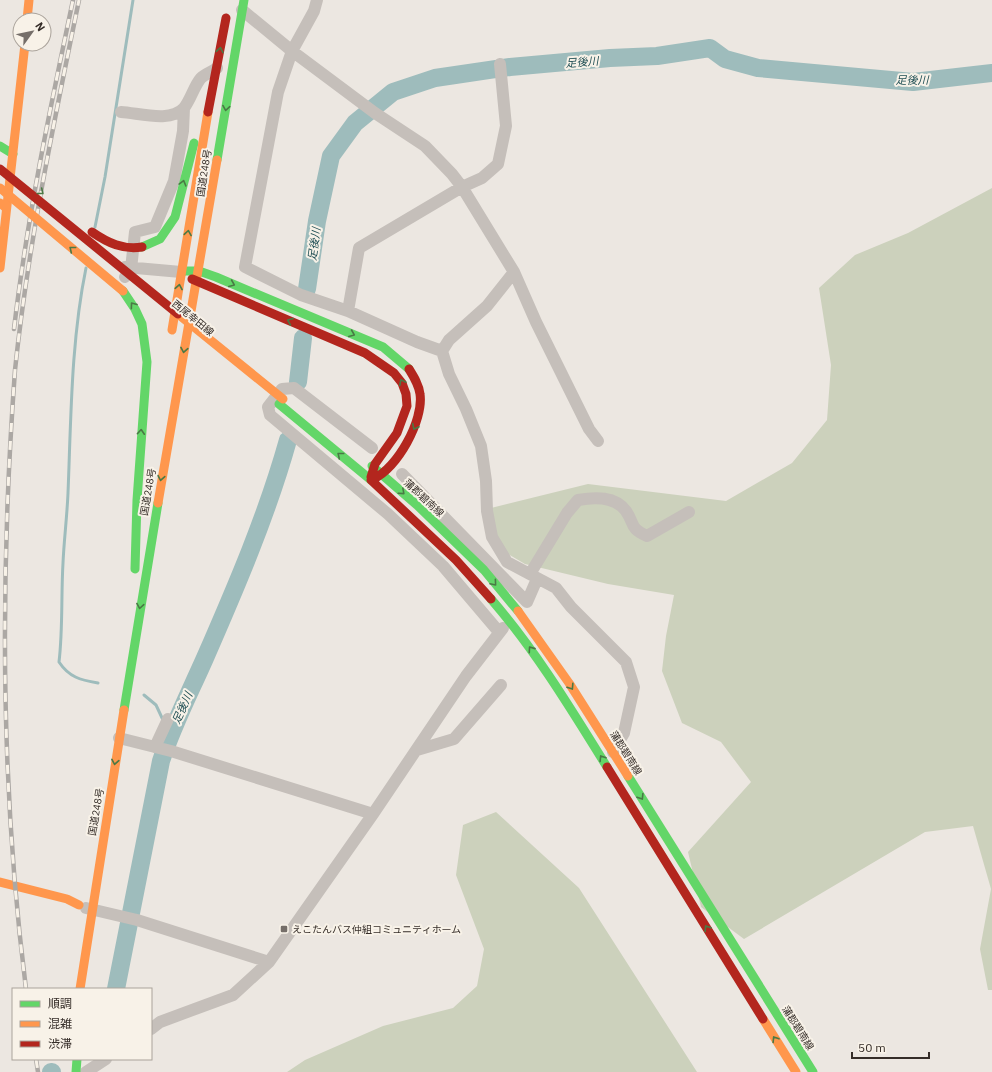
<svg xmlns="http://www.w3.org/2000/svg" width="992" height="1072" font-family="'IBM Plex Sans','Noto Sans JP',sans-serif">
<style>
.green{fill:#ccd1bc}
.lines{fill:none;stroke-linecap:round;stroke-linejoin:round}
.stream{stroke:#9ebcbc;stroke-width:3}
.river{stroke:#9ebcbc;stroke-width:18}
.street{stroke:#c5bfba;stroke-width:12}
.fast{stroke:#63d668;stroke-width:9}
.slow{stroke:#ff974d;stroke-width:9}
.jam{stroke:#b3261e;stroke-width:9}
.rail-casing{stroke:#aca8a4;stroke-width:4.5}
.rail{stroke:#f8f2e8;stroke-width:3;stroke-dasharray:9;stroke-linecap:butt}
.slow-bridge{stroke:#ff974d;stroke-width:9}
.jam-bridge{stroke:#b3261e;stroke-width:9}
.oneway{stroke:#4a7945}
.poi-dot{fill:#756e69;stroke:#f8f2e8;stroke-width:1.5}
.labels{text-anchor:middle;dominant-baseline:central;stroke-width:4;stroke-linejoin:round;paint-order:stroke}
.street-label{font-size:10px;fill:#352d28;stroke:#f8f2e8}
.poi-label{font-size:10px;fill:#352d28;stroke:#f8f2e8;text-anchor:start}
.water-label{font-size:11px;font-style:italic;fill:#204f54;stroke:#f8f2e8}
</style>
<rect width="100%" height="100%" fill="#ece7e1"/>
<path class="green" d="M 992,188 L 992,990 L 988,990 L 980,949 L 991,889 L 973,826 L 925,832 L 744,939 L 701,907 L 688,852 L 751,782 L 721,742 L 682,723 L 662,671 L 666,636 L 674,595 L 608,584 L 525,564 L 496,547 L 491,508 L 588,484 L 726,501 L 792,463 L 827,420 L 831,365 L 819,288 L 855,255 L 908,233 Z
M 496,812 L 579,888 L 697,1072 L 287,1072 L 305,1060 L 383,1026 L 453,1008 L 477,986 L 484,949 L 456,875 L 463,825 Z"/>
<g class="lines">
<path class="stream" d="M 95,227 L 105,177 L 133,0
M 86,268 C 71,341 71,419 68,493 C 67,517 64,540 63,563 C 61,596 63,629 59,662 C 69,677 80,680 98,683
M 144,695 L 156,705 L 163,720
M 167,729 L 170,735"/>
<path class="river" d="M 307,289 L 317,221 L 331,156 L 355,123 L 393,92 L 435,78 L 510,67 L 610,58 L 657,56 L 710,48 L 725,59 L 758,68 L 913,82 L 992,73
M 298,382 L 303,338
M 116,989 L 161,761 C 173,725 190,692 205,658 C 236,587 267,515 288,440
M 51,1072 L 52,1072"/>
<path class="street" d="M 317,0 L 314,11 L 292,51 L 278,92 L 245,267 L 301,295 L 348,311 L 417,342 L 442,351
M 242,10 L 292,51 L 375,113 L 425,146 L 452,174 L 462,187 L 514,272 L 536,322 L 589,429 L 598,441
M 121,112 C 139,113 171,123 184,108 C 191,99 194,86 201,78 C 205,74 212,72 217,68
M 125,267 L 181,272
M 514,272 L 487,306 L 449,340 L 442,351 L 449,374 L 466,409 L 481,446 L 486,481 L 487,511 L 492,537 L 507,562 L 556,588 L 571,607 L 626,662 L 634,687 L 624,733 L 613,752
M 125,277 L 131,269 L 135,232 L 155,227 L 174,181 L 183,131 L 184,108
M 348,311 L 359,248 L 462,187 L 482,178 L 498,164 L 506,126 L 500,64
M 372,448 L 294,388 L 282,389 L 268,407 L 270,415 L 388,514 L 443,566 L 499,632
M 402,474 L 527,602 L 537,579
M 530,574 L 567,513 L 578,500 C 595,497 615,496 626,511 C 635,524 629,528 647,536 L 689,512
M 119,738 L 171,751 L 373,814
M 155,747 L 168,719
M 417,750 L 454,739 L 501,685
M 86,908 L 137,920 L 269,962
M 151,1029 L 160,1022 L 233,995 L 269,962 L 373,814 L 466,676 L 503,628
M 86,1072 L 106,1059"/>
<path class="fast" d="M 0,146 L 13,154
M 217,160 L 244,0
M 142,247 L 160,239 L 175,217 L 194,143
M 186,271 L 199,271 L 216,277 L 383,347 L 409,369
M 123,291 L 135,309 L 142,324 L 147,362 L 137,500 L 135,569
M 279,404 L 371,480
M 372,466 L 417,505 L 484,570 L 518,611
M 491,599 C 536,651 571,709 607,767
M 124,710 L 158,503
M 628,776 L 813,1072
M 76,1072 L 77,1059"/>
<path class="slow" d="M 27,20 L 29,0
M 0,203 L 6,208
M 0,268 L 25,44
M 172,330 L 208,112
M 158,503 L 217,160
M 518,611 L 569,683 L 628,776
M 0,882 L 67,899 L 79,905
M 80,989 L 124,710
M 763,1019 L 796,1072"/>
<path class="jam" d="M 208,112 L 226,18
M 192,279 L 365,353 L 394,373 L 402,383 L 406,394 L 407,406 L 397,433 L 375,464 L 371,477
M 373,479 C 397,469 424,420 420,394 C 419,385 414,377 409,369
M 371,480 L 456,560 L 491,599
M 607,767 L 763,1019"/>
<defs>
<path id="rail" d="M 14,329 C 27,218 50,109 73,0
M 26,989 C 0,784 0,576 15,370 C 28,245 54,122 79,0
M 36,1059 L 38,1072"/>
</defs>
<use href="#rail" class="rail-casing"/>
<use href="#rail" class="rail"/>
<path class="slow-bridge" d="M 0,188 L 123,291
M 178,314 L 283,399"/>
<path class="jam-bridge" d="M 0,169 L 178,314
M 92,232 C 108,243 123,250 142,247"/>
</g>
<defs><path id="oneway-chevron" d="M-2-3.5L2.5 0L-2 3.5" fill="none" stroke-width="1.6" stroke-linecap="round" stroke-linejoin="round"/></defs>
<g class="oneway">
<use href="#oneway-chevron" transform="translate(220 50) rotate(-80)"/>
<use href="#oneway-chevron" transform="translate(226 108) rotate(99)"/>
<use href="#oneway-chevron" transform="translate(183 183) rotate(-75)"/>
<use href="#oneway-chevron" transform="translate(41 192) rotate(39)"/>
<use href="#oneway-chevron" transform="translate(188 233) rotate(-81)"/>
<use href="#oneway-chevron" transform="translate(72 249) rotate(-141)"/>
<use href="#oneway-chevron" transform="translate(232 284) rotate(23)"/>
<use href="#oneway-chevron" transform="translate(179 287) rotate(-80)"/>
<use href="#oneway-chevron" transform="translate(133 305) rotate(-126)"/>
<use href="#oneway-chevron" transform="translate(290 321) rotate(-157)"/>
<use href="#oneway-chevron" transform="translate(352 334) rotate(23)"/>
<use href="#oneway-chevron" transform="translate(184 350) rotate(100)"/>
<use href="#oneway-chevron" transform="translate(402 382) rotate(-117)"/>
<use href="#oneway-chevron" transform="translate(415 427) rotate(116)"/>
<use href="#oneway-chevron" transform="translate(141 432) rotate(-86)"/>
<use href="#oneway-chevron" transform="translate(340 455) rotate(-141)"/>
<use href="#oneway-chevron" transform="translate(161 478) rotate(100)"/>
<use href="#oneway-chevron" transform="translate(402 492) rotate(42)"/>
<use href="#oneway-chevron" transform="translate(494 583) rotate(50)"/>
<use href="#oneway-chevron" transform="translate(140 606) rotate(99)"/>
<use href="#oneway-chevron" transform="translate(531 649) rotate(-125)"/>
<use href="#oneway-chevron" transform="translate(571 687) rotate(57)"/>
<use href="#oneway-chevron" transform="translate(602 758) rotate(-122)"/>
<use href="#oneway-chevron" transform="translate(115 762) rotate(100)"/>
<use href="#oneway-chevron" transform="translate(641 797) rotate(58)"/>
<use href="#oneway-chevron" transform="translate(707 928) rotate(-122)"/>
<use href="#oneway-chevron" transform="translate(775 1039) rotate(-122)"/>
</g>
<rect class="poi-dot" x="280" y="925" width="8" height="8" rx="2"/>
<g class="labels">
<g class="street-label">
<text transform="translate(204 173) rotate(-81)">国道248号</text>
<text transform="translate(193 318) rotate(39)">西尾幸田線</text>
<text transform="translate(148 492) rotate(-80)">国道248号</text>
<text transform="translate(424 498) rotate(43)">蒲郡碧南線</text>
<text transform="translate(626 753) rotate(58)">蒲郡碧南線</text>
<text transform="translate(96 812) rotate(-80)">国道248号</text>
<text transform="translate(798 1028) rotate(58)">蒲郡碧南線</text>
</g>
<g class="poi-label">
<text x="292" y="929">えこたんバス仲組コミュニティホーム</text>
</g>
<g class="water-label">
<text transform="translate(582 62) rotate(-4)">足後川</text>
<text x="912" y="80">足後川</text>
<text transform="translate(314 244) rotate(-82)">足後川</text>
<text transform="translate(182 708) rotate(-66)">足後川</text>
</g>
</g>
<rect x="12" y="988" width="140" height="72" fill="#f8f2e8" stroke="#aaa39b"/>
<rect x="20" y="1001" width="20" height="6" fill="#63d668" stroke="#aaa39b"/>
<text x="48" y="1008" font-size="12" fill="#352d28">順調</text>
<rect x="20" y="1021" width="20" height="6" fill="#ff974d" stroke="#aaa39b"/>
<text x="48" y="1028" font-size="12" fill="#352d28">混雑</text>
<rect x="20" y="1041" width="20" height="6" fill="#b3261e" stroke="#aaa39b"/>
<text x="48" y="1048" font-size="12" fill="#352d28">渋滞</text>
<g transform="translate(32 32) rotate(57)"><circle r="19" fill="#f8f2e8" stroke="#aaa39b"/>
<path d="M0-3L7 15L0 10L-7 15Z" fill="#756e69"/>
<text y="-6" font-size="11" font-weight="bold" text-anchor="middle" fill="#352d28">N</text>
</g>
<path d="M852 1052v6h77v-6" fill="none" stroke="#352d28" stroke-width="2"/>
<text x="858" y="1052" font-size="12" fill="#352d28" stroke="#f8f2e8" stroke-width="3" paint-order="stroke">50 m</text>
</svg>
